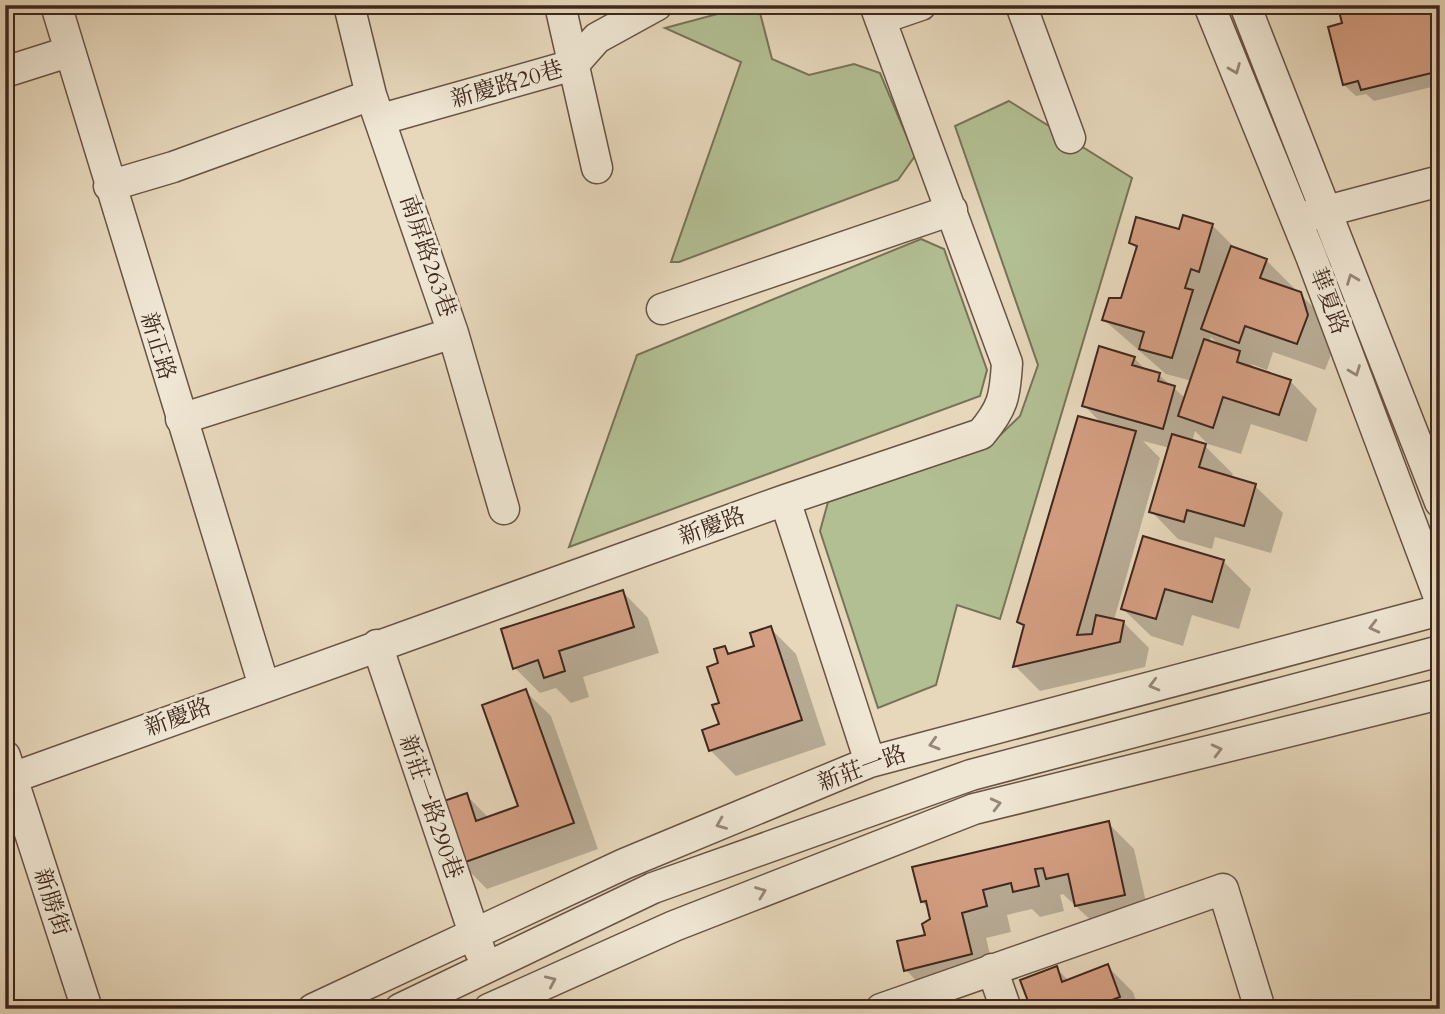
<svg xmlns="http://www.w3.org/2000/svg" width="1445" height="1014" font-family="Cardo,'Noto Serif TC',serif">
<style>
.green{fill:#b2bf93;stroke:#787358;stroke-width:2}
.shadow{fill:#0003;fill-rule:evenodd}
.building{fill:#d49e82;stroke:#3e271d;stroke-width:2}
.lines{fill:none;stroke-linecap:round;stroke-linejoin:round}
.minor-casing{stroke:#685345;stroke-width:33}
.minor{stroke:#efe6d3;stroke-width:30}
.oneway{stroke:#968678}
.labels{text-anchor:middle;dominant-baseline:central;stroke-width:6;stroke-linejoin:round;paint-order:stroke}
.street-label{font-size:23px;fill:#3e271d;stroke:#efe6d3}
</style>
<rect width="100%" height="100%" fill="#e7d8bc"/>
<filter id="stains"><feTurbulence type="fractalNoise" baseFrequency=".00286" numOctaves="4"/><feColorMatrix values="0 0 0 0 .2 0 0 0 0 .09 0 0 0 0 .02 0 0 0 .5 -.17"/></filter>
<radialGradient id="worn" r=".72"><stop offset=".6" stop-color="#630" stop-opacity="0"/><stop offset="1" stop-color="#630" stop-opacity=".3"/></radialGradient>
<path class="green" d="M 751,5 L 758,5 L 772,59 L 809,75 L 854,64 L 880,73 L 915,156 L 898,180 L 679,262 L 671,262 L 741,62 L 665,28 Z
M 1009,101 L 1132,178 L 1000,619 L 957,605 L 936,685 L 878,708 L 820,531 L 828,502 L 987,448 L 1020,416 L 1038,365 L 955,126 Z
M 921,239 L 944,249 L 987,370 L 980,396 L 569,547 L 637,355 Z"/>
<path class="shadow" d="M 1351,5 L 1439,5 L 1440,85 L 1374,101 L 1366,94 L 1356,96 L 1344,85 L 1344,25 Z
M 1212,225 L 1237,250 L 1266,260 L 1294,288 L 1293,291 L 1300,294 L 1328,322 L 1335,344 L 1325,370 L 1273,352 L 1267,370 L 1251,364 L 1258,371 L 1290,381 L 1317,409 L 1307,442 L 1251,424 L 1241,454 L 1208,444 L 1195,431 L 1192,442 L 1205,446 L 1233,474 L 1231,478 L 1255,486 L 1283,513 L 1271,553 L 1215,537 L 1212,549 L 1178,539 L 1151,511 L 1170,448 L 1143,441 L 1160,458 L 1114,620 L 1123,622 L 1149,648 L 1145,667 L 1040,691 L 1015,666 L 1025,628 L 1019,622 L 1102,424 L 1084,405 L 1134,358 L 1147,371 L 1159,375 L 1186,399 L 1192,381 L 1166,374 L 1104,320 L 1123,300 L 1138,250 L 1131,243 ZM 1211,337 L 1220,346 L 1209,343 Z
M 1223,561 L 1251,589 L 1239,629 L 1192,615 L 1183,646 L 1151,636 L 1123,609 Z
M 623,592 L 648,618 L 659,653 L 583,677 L 589,697 L 571,703 L 556,688 L 540,693 L 515,668 Z
M 770,628 L 796,654 L 826,745 L 736,776 L 710,750 L 721,725 L 721,665 L 724,648 L 732,655 L 756,647 Z
M 525,691 L 551,716 L 598,849 L 487,889 L 461,863 L 466,795 L 489,818 L 520,807 Z
M 1108,823 L 1134,849 L 1150,920 L 1102,931 L 1063,894 L 1060,895 L 1064,911 L 1040,917 L 1032,909 L 1007,915 L 1011,932 L 986,938 L 996,979 L 931,996 L 906,970 L 927,936 L 932,920 L 930,909 L 922,902 Z
M 5,946 L 14,972 L 5,975 Z
M 1107,966 L 1133,992 L 1139,1009 L 1033,1009 L 1056,968 L 1069,981 Z"/>
<path class="building" d="M 1344,5 L 1431,5 L 1440,41 L 1440,71 L 1361,90 L 1358,81 L 1343,85 L 1328,27 L 1342,23 L 1338,7 Z
M 1183,215 L 1213,224 L 1199,272 L 1191,269 L 1185,288 L 1193,290 L 1172,358 L 1139,349 L 1144,332 L 1102,320 L 1109,298 L 1121,298 L 1137,246 L 1129,243 L 1136,217 L 1179,229 Z
M 1231,246 L 1267,259 L 1260,278 L 1301,292 L 1308,315 L 1297,344 L 1245,326 L 1239,343 L 1201,329 Z
M 1204,339 L 1240,351 L 1237,362 L 1291,380 L 1279,415 L 1223,397 L 1213,428 L 1178,416 Z
M 1099,346 L 1135,357 L 1132,365 L 1160,373 L 1158,381 L 1175,386 L 1163,429 L 1082,406 Z
M 1078,416 L 1136,431 L 1077,635 L 1092,634 L 1096,615 L 1124,621 L 1120,642 L 1013,667 L 1024,625 L 1017,622 Z
M 1172,434 L 1206,444 L 1199,467 L 1256,484 L 1244,526 L 1187,510 L 1184,522 L 1149,512 Z
M 1143,536 L 1224,560 L 1212,602 L 1165,589 L 1156,619 L 1121,609 Z
M 623,590 L 634,627 L 559,651 L 565,671 L 544,678 L 538,660 L 513,669 L 501,629 Z
M 771,626 L 802,720 L 709,751 L 702,730 L 719,724 L 712,705 L 719,703 L 707,667 L 718,663 L 714,649 L 725,646 L 728,654 L 754,646 L 750,633 Z
M 526,689 L 574,823 L 460,864 L 438,803 L 467,793 L 476,821 L 518,806 L 482,705 Z
M 1109,821 L 1125,895 L 1075,906 L 1068,874 L 1046,879 L 1043,868 L 1035,869 L 1039,886 L 1013,892 L 1011,883 L 983,890 L 987,906 L 962,913 L 972,954 L 904,971 L 897,941 L 925,935 L 922,924 L 930,919 L 926,901 L 921,902 L 912,867 Z
M 1108,964 L 1120,997 L 1088,1009 L 1031,1009 L 1020,980 L 1057,966 L 1062,982 Z"/>
<g class="lines">
<defs>
<path id="minor" d="M 56,5 L 264,686
M 349,5 L 371,95 L 453,333 L 504,509
M 560,5 L 597,168
M 1021,5 L 1070,138
M 1209,5 L 1311,256 L 1440,600
M 1245,5 L 1440,502
M 880,19 L 921,5
M 5,72 L 68,52
M 382,119 L 573,65 L 597,38 L 657,5
M 109,186 L 173,167 L 371,95
M 1308,216 L 1440,181
M 662,309 L 952,210
M 181,419 L 453,333
M 785,500 L 870,762
M 377,645 L 480,951
M 5,756 L 87,1009
M 12,778 L 785,500 L 981,434 C 1003,408 1005,397 1007,363 L 875,5
M 992,969 L 1006,1009
M 313,1009 L 624,864 L 870,762 L 1440,610
M 400,1009 L 653,888 L 971,775 L 1440,651
M 489,1009 L 674,926 L 974,809 L 1440,694
M 881,1009 L 1223,889 L 1260,1009"/>
</defs>
<use href="#minor" class="minor-casing"/>
<use href="#minor" class="minor"/>
</g>
<defs><path id="oneway-chevron" d="M-2-3.5L2.5 0L-2 3.5" fill="none" stroke-width="1.6" stroke-linecap="round" stroke-linejoin="round" transform="scale(1.75)"/></defs>
<g class="oneway">
<use href="#oneway-chevron" transform="translate(1235 69) rotate(68)"/>
<use href="#oneway-chevron" transform="translate(1352 279) rotate(-111)"/>
<use href="#oneway-chevron" transform="translate(1355 371) rotate(69)"/>
<use href="#oneway-chevron" transform="translate(1374 627) rotate(166)"/>
<use href="#oneway-chevron" transform="translate(1154 685) rotate(165)"/>
<use href="#oneway-chevron" transform="translate(934 744) rotate(164)"/>
<use href="#oneway-chevron" transform="translate(1217 750) rotate(-14)"/>
<use href="#oneway-chevron" transform="translate(996 804) rotate(-14)"/>
<use href="#oneway-chevron" transform="translate(721 824) rotate(158)"/>
<use href="#oneway-chevron" transform="translate(761 892) rotate(-21)"/>
<use href="#oneway-chevron" transform="translate(551 981) rotate(-24)"/>
</g>
<g class="labels">
<g class="street-label">
<text transform="translate(507 84) rotate(-16)">新慶路20巷</text>
<text transform="translate(428 256) rotate(71)">南屏路263巷</text>
<text transform="translate(1329 301) rotate(69)">華夏路</text>
<text transform="translate(158 346) rotate(73)">新正路</text>
<text transform="translate(712 526) rotate(-20)">新慶路</text>
<text transform="translate(178 717) rotate(-20)">新慶路</text>
<text transform="translate(862 768) rotate(-20)">新莊一路</text>
<text transform="translate(431 807) rotate(71)">新莊一路290巷</text>
<text transform="translate(52 902) rotate(72)">新勝街</text>
</g>
</g>
<rect width="1445" height="1014" fill="none" stroke="#e7d8bc" stroke-width="28"/>
<rect x="7" y="7" width="1431" height="1000" fill="none" stroke="#3e271d" stroke-width="3.5"/>
<rect x="14" y="14" width="1417" height="986" fill="none" stroke="#3e271d" stroke-width="2"/>
<rect width="100%" height="100%" filter="url(#stains)"/>
<rect width="100%" height="100%" fill="url(#worn)"/>
</svg>
